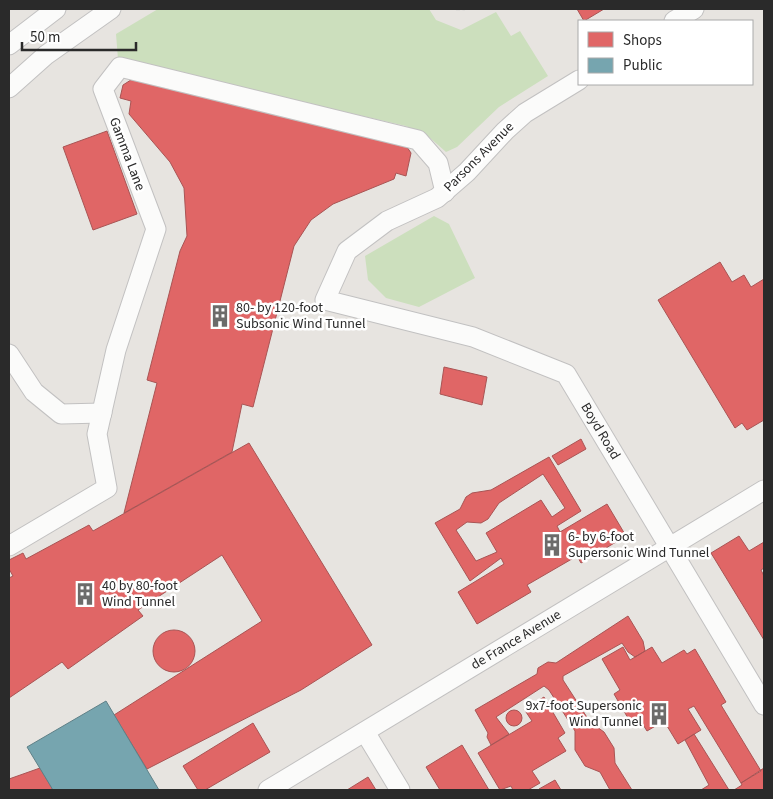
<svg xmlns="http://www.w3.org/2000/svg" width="773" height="799" font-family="'Source Sans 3',sans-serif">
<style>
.green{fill:#ccdfbd}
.shops{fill:#e06666;stroke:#a95454;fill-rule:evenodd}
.public{fill:#76a5af;stroke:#5f8087}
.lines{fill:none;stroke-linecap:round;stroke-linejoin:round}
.minor-casing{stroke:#c2c1c1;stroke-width:21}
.path{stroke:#c6c6c5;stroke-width:2.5;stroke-dasharray:4 2.5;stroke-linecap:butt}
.minor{stroke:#fbfbfa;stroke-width:19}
.labels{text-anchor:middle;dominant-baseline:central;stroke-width:5;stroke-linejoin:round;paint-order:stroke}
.street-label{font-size:14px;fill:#2a2a2a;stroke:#fff}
.poi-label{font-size:14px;fill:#2a2a2a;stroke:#fff;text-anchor:start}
</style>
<rect width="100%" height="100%" fill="#e7e4e0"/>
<path class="green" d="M 158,9 L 429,9 L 436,20 L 461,30 L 496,12 L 511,36 L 520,31 L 548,76 L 499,107 L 457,147 L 446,152 L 429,137 L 406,126 L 118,59 L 116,34 Z
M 434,216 L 449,224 L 475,278 L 419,307 L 386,298 L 368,280 L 365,256 Z"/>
<path class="shops" d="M 577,9 L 604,9 L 584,21 Z
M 134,78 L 407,147 L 411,153 L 406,176 L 396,173 L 394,179 L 333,204 L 311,220 L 294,246 L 253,407 L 242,404 L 232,452 L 124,513 L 157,383 L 147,380 L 180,251 L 187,236 L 184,188 L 170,162 L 129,114 L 131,101 L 120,98 L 123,85 Z
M 107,131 L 137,214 L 93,230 L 63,147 Z
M 720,262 L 732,282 L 744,275 L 751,287 L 764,279 L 764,420 L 747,430 L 742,423 L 735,428 L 658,300 Z
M 444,367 L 487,377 L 482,405 L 440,394 Z
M 581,439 L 586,449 L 558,465 L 552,456 Z
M 249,443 L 372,645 L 301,690 L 147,769 L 114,715 L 262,621 L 222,555 L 138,610 L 143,616 L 68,669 L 62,662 L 9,698 L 9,578 L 13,576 L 9,569 L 9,560 L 23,553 L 26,559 L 89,525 L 93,531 Z
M 549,457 L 581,511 L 557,526 L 560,532 L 607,504 L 626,536 L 581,563 L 577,556 L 527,585 L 531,592 L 477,624 L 458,592 L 504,564 L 501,558 L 470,581 L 435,523 L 460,509 L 466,497 L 472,493 L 491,490 ZM 543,474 L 565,508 L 552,517 L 541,500 L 486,533 L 497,552 L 476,561 L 456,530 L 467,522 L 481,523 L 488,519 L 499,503 Z
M 739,536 L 749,551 L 764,542 L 764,568 L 761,570 L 764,576 L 764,640 L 711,553 Z
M 628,616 L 643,641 L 645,651 L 635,657 L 628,652 L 622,643 L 563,676 L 563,680 L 590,722 L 604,732 L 614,748 L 615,763 L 632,790 L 610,790 L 600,772 L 585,766 L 575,750 L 575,731 L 549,690 L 544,686 L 496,717 L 509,734 L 491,745 L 487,737 L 488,733 L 475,710 L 537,674 L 538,668 L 548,662 L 556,663 Z
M153 651a21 21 0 1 1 42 0a21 21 0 1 1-42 0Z
M 623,647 L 630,660 L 652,647 L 662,663 L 684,650 L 687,654 L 695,649 L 726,702 L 721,705 L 761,771 L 741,783 L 694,706 L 688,709 L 701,730 L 678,744 L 664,721 L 647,731 L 640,720 L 632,725 L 614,694 L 620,690 L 602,659 Z
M 544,697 L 565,733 L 558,738 L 566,751 L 532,771 L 540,783 L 528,790 L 513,790 L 511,786 L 500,790 L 478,753 L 532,721 L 524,709 Z
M506 718a8 8 0 1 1 16 0a8 8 0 1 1-16 0Z
M 253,723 L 270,752 L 205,790 L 198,790 L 183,766 Z
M 694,734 L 729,790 L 701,790 L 709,785 L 685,740 Z
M 462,745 L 489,790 L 440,790 L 426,767 Z
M 40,768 L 53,790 L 9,790 L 9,779 Z
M 764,768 L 764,790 L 734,790 L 742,785 L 741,783 Z
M 368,777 L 376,790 L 347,790 Z
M 555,780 L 561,790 L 539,790 L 539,789 Z"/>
<path class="public" d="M 106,701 L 159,790 L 53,790 L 27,747 Z"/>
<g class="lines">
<defs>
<g id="minor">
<path d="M 674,21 L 694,9"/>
<path d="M 9,45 L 56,9"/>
<path id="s1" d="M 579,80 L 525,113 L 505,131 L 467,172 L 437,198 L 387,221 L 347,251 L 325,300 L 473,337 L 566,374 L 764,705"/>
<path d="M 9,88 L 46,55 L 111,9"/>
<path d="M 9,354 L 34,392 L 61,414 L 102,413"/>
<path d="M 9,546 L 107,488 L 97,434 L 116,350 L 156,229 L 103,89 L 120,67 L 418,140 L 438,163 L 445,192"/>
<path d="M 365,732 L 400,790"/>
<path id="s2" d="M 268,790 L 764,490"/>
</g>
</defs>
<use href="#minor" class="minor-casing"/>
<path class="path" d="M 456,9 L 465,9"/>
<use href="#minor" class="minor"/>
</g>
<defs>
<symbol id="building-bare" viewBox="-9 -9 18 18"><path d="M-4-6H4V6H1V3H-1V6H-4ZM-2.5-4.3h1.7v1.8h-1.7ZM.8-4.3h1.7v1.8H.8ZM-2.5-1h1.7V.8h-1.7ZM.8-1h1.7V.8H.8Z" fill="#6c6b6a" stroke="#fff" stroke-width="2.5" paint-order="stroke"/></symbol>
</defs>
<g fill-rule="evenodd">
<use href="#building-bare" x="204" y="300" width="32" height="32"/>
<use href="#building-bare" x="536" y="529" width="32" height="32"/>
<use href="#building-bare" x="69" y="578" width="32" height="32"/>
<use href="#building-bare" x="643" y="698" width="32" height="32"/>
</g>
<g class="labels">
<g class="street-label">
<text transform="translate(127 154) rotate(69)">Gamma Lane</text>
<text transform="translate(479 157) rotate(-45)">Parsons Avenue</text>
<text stroke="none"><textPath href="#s1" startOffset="664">Boyd Road</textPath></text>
<text stroke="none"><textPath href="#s2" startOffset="290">de France Avenue</textPath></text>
</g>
<g class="poi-label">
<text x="236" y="308">80- by 120-foot<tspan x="236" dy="16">Subsonic Wind Tunnel</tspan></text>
<text x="568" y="537">6- by 6-foot<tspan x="568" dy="16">Supersonic Wind Tunnel</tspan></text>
<text x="102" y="586">40 by 80-foot<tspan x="102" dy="16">Wind Tunnel</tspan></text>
<text x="642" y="706" text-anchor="end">9x7-foot Supersonic<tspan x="642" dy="16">Wind Tunnel</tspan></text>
</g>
</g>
<rect width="773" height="799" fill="none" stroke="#2a2a2a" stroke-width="20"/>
<rect x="578" y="20" width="175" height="65" fill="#ffffff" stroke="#aaaaaa"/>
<rect x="588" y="32" width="25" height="15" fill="#e06666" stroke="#aaaaaa"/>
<text x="623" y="45" font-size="15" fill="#2a2a2a">Shops</text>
<rect x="588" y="58" width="25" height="15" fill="#76a5af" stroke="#aaaaaa"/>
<text x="623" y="70" font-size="15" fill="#2a2a2a">Public</text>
<path d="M22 42v8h114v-8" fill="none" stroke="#2a2a2a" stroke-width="2.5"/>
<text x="30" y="42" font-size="15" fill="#2a2a2a" stroke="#ffffff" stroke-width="4" paint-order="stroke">50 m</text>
</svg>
